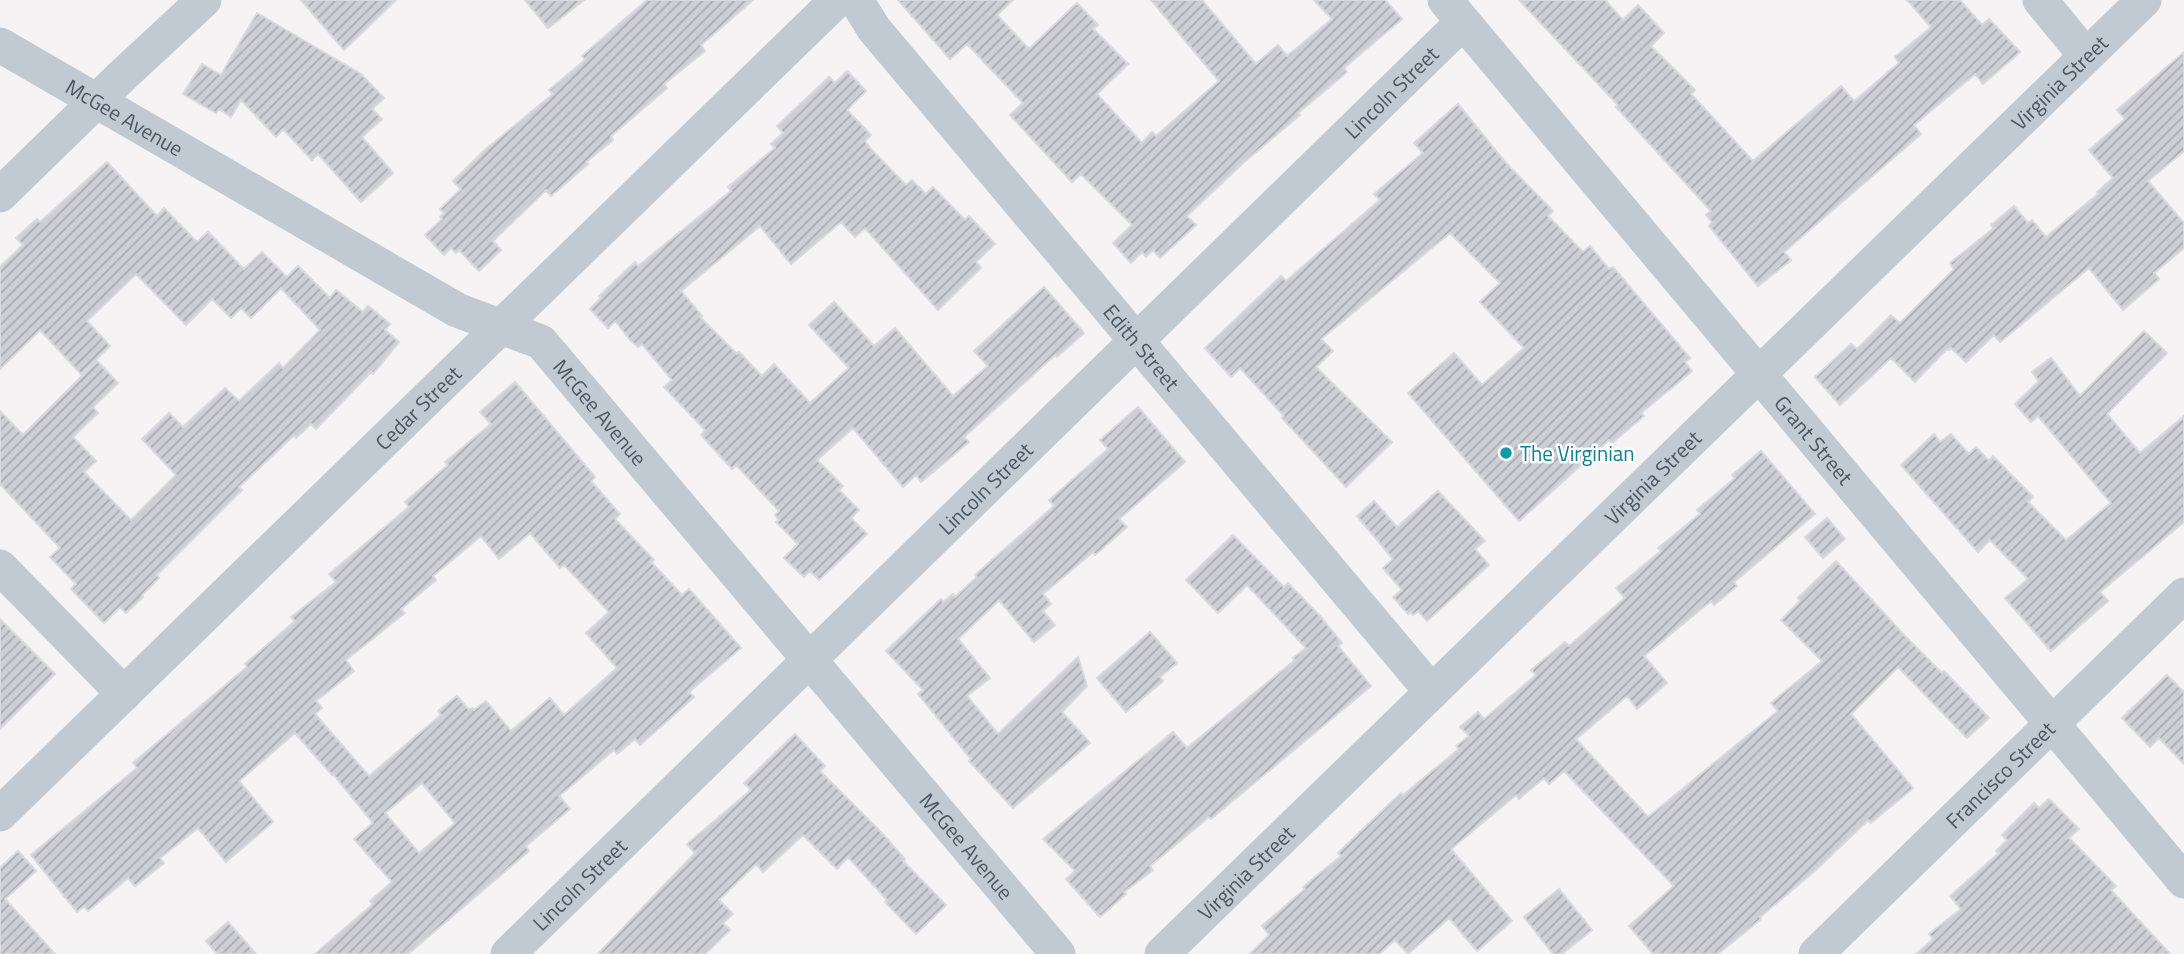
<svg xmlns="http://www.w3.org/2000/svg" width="2184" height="954" font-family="'Titillium Web',sans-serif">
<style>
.building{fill:url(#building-hatch);stroke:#d7d9de;stroke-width:2;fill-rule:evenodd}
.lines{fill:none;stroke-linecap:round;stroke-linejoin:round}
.minor{stroke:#c1cad2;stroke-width:35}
.culture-dot{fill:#0f9aa8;stroke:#fff;stroke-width:2.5}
.labels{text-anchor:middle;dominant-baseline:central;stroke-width:5;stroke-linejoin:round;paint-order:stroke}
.street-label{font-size:21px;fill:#4a5661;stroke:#fff}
.culture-label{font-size:21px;fill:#0d838f;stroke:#fff;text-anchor:start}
</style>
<defs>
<pattern id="building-hatch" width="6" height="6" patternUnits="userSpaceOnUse" patternTransform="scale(1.75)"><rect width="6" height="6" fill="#cdcfd5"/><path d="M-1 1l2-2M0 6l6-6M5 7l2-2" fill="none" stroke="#a8abb0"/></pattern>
</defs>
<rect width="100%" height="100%" fill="#f5f3f3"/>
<path class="building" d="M 301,0 L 396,0 L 344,50 Z
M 525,0 L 584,0 L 548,28 Z
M 647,0 L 753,0 L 701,45 L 705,51 L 664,84 L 667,88 L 611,136 L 613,140 L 586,162 L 588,164 L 551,196 L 546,190 L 493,241 L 501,250 L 479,271 L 459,250 L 456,253 L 451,248 L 444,255 L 425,235 L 442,219 L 440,217 L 444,213 L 440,209 L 461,189 L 453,181 L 486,149 L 553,94 L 549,90 L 585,60 L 582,56 Z
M 898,0 L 1013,0 L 997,15 L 1029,49 L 1077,3 L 1098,25 L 1093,29 L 1128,64 L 1097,94 L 1142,143 L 1152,132 L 1156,136 L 1219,81 L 1151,0 L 1202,0 L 1256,64 L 1278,45 L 1287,56 L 1332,19 L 1314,0 L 1385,0 L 1402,19 L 1344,68 L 1347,72 L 1298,113 L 1300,115 L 1243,163 L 1187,216 L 1196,225 L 1160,258 L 1153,250 L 1146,257 L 1142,252 L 1131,263 L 1113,243 L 1132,225 L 1081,174 L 1072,182 L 1010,115 L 1023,103 L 967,44 L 950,59 Z
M 1519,0 L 1605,0 L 1623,20 L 1638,5 L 1664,33 L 1651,46 L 1695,90 L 1691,94 L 1753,161 L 1841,86 L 1854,101 L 1899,63 L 1895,57 L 1931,27 L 1907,0 L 1960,0 L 1982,25 L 1989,19 L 2020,52 L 1983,84 L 1975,74 L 1914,125 L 1921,134 L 1784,252 L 1791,260 L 1758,286 L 1709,226 L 1712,222 L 1706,215 L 1711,211 L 1616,107 L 1618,105 Z
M 257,13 L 361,74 L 384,98 L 372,109 L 382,119 L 362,137 L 393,173 L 361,202 L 318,154 L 312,160 L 283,129 L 276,137 L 241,100 L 231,117 L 219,109 L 216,113 L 183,94 L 202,64 L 221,75 Z
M 2184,52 L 2184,151 L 2148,181 L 2184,223 L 2184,248 L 2154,273 L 2159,279 L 2123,310 L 2089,268 L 2000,342 L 1994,335 L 1966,362 L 1951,348 L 1949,350 L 1947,349 L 1915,382 L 1891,358 L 1840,405 L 1815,377 L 1851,344 L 1857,349 L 1891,315 L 1900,323 L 1954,269 L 1950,263 L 1994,228 L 1991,225 L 2014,206 L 2028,223 L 2032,220 L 2046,237 L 2098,194 L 2097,192 L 2113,178 L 2089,150 L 2125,119 L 2117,110 Z
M 847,71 L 866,91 L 847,110 L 871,135 L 865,141 L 870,148 L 906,185 L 912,180 L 926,194 L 933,187 L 965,220 L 969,216 L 995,244 L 976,262 L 981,268 L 938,310 L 865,228 L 855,237 L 841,222 L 791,264 L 760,226 L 681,291 L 702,316 L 700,317 L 737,354 L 739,352 L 762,376 L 774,364 L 810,403 L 849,368 L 809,325 L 834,302 L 874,346 L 895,328 L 953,396 L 988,366 L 974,351 L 1044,287 L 1084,333 L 1057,357 L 1055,355 L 964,437 L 969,442 L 921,482 L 916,475 L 903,487 L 853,428 L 817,460 L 843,486 L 839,490 L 859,510 L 851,518 L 867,534 L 819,580 L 810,571 L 804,577 L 784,558 L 798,544 L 776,522 L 779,520 L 775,515 L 779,511 L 736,465 L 732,469 L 701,435 L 705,430 L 664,387 L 672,380 L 642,344 L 638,347 L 631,341 L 615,321 L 608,328 L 590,309 L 601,298 L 599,296 L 635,262 L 638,266 L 731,191 L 728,187 L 775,148 L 771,144 L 783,133 L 777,126 L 829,77 L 835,83 Z
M 1458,104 L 1505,162 L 1553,211 L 1548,216 L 1583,252 L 1590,246 L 1609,269 L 1613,267 L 1690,358 L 1685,362 L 1692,371 L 1641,413 L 1644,416 L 1612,443 L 1609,440 L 1519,521 L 1408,393 L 1454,353 L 1482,385 L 1524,348 L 1480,302 L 1500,283 L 1450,233 L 1321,339 L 1333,351 L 1316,367 L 1392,442 L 1346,487 L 1282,418 L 1284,416 L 1240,368 L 1231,377 L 1205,348 L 1281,276 L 1286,281 L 1380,200 L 1374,194 L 1423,153 L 1414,143 Z
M 107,162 L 157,216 L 164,208 L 197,242 L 208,232 L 244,269 L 262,252 L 287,277 L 298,266 L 330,298 L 336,290 L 363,312 L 368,306 L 390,324 L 385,330 L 399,342 L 373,374 L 371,372 L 316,429 L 311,424 L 296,438 L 294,435 L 239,487 L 242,490 L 157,575 L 159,578 L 142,595 L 143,597 L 126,613 L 120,607 L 104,623 L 71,589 L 76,584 L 50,557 L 60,548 L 0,484 L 0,411 L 23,435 L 97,361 L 118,383 L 93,407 L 98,413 L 73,437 L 96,461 L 84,472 L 131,520 L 176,475 L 142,439 L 169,413 L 183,427 L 225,388 L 239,401 L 279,363 L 283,368 L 320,330 L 281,288 L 251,318 L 241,308 L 231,318 L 212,299 L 186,325 L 136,274 L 87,321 L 110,346 L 81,374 L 40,330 L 0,369 L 0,267 L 23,245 L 16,238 L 37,219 L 40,222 Z
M 2144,331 L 2167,353 L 2107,414 L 2140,453 L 2184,416 L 2184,522 L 2100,592 L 2108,601 L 2051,651 L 2005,598 L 2028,579 L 1990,540 L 1978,552 L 1901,465 L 1934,434 L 1940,442 L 1951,434 L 1969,454 L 1976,447 L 1989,461 L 1993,456 L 2033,497 L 2028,502 L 2066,540 L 2111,503 L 2038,416 L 2031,422 L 2015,404 L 2039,381 L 2032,372 L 2051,358 L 2080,396 Z
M 515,382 L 595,477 L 591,481 L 620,514 L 615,519 L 654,560 L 651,562 L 682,595 L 689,589 L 741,648 L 689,692 L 694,697 L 640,745 L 635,739 L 617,754 L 614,750 L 559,796 L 570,809 L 526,846 L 529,851 L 408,954 L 315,954 L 373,904 L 370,901 L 392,882 L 354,839 L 373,823 L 333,774 L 332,775 L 295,733 L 239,781 L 273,822 L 226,862 L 198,828 L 160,858 L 164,863 L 135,886 L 128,878 L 88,911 L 84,906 L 77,912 L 31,855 L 137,768 L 133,763 L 247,667 L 245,664 L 295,621 L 291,617 L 336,582 L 329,574 L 409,507 L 405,502 L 448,465 L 445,462 L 491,424 L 480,412 ZM 530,533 L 560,568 L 564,565 L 609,612 L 586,633 L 617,668 L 564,715 L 550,698 L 511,731 L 486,701 L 474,710 L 472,708 L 469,710 L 457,696 L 438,711 L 441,715 L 369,776 L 315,714 L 322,708 L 316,701 L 354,671 L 346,660 L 405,613 L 401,609 L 436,580 L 433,576 L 481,536 L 499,559 ZM 422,783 L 455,823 L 419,853 L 385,813 Z
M 1138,407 L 1185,462 L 1119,519 L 1127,527 L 1095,555 L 1093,552 L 1043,594 L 1051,604 L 1043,611 L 1055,625 L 1034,642 L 999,600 L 958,639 L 990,678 L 967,696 L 998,734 L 1078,657 L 1087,686 L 1062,712 L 1090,743 L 1013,808 L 969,761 L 971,759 L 918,694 L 923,690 L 886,651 L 941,599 L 943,602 L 953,594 L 955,597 L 977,577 L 975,575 L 1054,506 L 1049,500 L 1108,449 L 1100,440 Z
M 1761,451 L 1815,514 L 1734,582 L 1737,586 L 1714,605 L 1711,601 L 1644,656 L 1667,683 L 1637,709 L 1627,696 L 1576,739 L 1648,817 L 1778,711 L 1771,703 L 1822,661 L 1781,620 L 1800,601 L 1798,598 L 1836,561 L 1904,635 L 1942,673 L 1944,671 L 1989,718 L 1967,738 L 1898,667 L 1851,714 L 1913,788 L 1871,823 L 1868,820 L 1817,869 L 1760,917 L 1761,919 L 1718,954 L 1653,954 L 1629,926 L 1674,886 L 1564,771 L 1549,784 L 1544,778 L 1519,799 L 1516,795 L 1451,849 L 1512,921 L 1477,951 L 1449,918 L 1408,954 L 1395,940 L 1379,954 L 1250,954 L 1269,935 L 1262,926 L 1305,889 L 1303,887 L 1341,856 L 1338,853 L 1401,793 L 1403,795 L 1459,749 L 1456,746 L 1469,736 L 1460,727 L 1478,712 L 1484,719 L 1536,675 L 1531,670 L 1565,642 L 1569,646 L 1625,598 L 1616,588 L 1661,551 L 1658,548 L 1700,514 L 1697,510 L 1735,478 L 1732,475 Z
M 1438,491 L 1485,541 L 1475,549 L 1489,565 L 1427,621 L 1418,611 L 1413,615 L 1410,612 L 1408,614 L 1393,597 L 1402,590 L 1383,568 L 1393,559 L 1357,516 L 1374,501 L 1397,527 Z
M 1827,518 L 1845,539 L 1823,558 L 1805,537 Z
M 1233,535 L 1284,587 L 1288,583 L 1320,616 L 1342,643 L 1338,646 L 1371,686 L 1211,819 L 1209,817 L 1150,866 L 1153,870 L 1124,892 L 1126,894 L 1100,917 L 1066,879 L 1075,871 L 1043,839 L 1173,732 L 1187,748 L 1295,660 L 1293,658 L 1306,648 L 1247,585 L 1218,613 L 1186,580 Z
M 0,619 L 55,674 L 0,729 Z
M 1150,632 L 1177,663 L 1160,677 L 1163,681 L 1126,712 L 1097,678 Z
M 2167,675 L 2184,692 L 2184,764 L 2159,738 L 2150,747 L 2122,718 Z
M 795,734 L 825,766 L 820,771 L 878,829 L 905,859 L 903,861 L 946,905 L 916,934 L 885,902 L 887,900 L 848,857 L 837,869 L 803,835 L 763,872 L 756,864 L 719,900 L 733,914 L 723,923 L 730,930 L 705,954 L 598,954 L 695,853 L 687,844 L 751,790 L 744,783 Z
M 2049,799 L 2079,829 L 2069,838 L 2116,886 L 2111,890 L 2170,954 L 1916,954 L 1933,939 L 1929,934 L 1961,909 L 1950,896 L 1999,853 L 1996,851 L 2007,840 L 2002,835 L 2034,803 L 2039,808 Z
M 18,851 L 36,871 L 5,899 L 55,954 L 0,954 L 0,868 Z
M 1559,889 L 1592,930 L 1562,954 L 1553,954 L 1524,917 Z
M 228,922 L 256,954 L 217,954 L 206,941 Z"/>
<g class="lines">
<g class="minor">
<path id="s1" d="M 856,0 L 874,29 L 1432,692"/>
<path id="s2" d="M 1445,0 L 2184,881"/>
<path d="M 2040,0 L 2086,56"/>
<path id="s3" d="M 0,45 L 457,310 L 541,342 L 1058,954"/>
<path d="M 0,195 L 122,76 L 204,0"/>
<path d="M 0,567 L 124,694"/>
<path id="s4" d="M 0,814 L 837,0"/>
<path id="s5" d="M 508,954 L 1463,22"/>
<path id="s6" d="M 1162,954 L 2144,0"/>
<path id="s7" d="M 1816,954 L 2184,595"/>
</g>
</g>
<circle class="culture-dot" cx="1506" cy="453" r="7"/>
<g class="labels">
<g class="street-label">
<text stroke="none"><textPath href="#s6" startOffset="1251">Virginia Street</textPath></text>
<text stroke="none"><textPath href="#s5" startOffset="1234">Lincoln Street</textPath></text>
<text stroke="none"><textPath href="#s3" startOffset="144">McGee Avenue</textPath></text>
<text stroke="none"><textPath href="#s1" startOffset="450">Edith Street</textPath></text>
<text stroke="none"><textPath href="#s4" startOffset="583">Cedar Street</textPath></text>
<text stroke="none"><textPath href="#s3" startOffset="710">McGee Avenue</textPath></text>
<text stroke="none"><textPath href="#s2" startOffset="574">Grant Street</textPath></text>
<text stroke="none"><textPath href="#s6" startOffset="684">Virginia Street</textPath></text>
<text stroke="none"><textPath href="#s5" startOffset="667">Lincoln Street</textPath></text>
<text stroke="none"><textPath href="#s7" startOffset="257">Francisco Street</textPath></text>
<text stroke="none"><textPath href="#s3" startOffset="1278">McGee Avenue</textPath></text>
<text stroke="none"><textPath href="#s6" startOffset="117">Virginia Street</textPath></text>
<text stroke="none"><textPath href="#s5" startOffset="100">Lincoln Street</textPath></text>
</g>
<g class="culture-label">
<text x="1520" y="453">The Virginian</text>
</g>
</g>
</svg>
